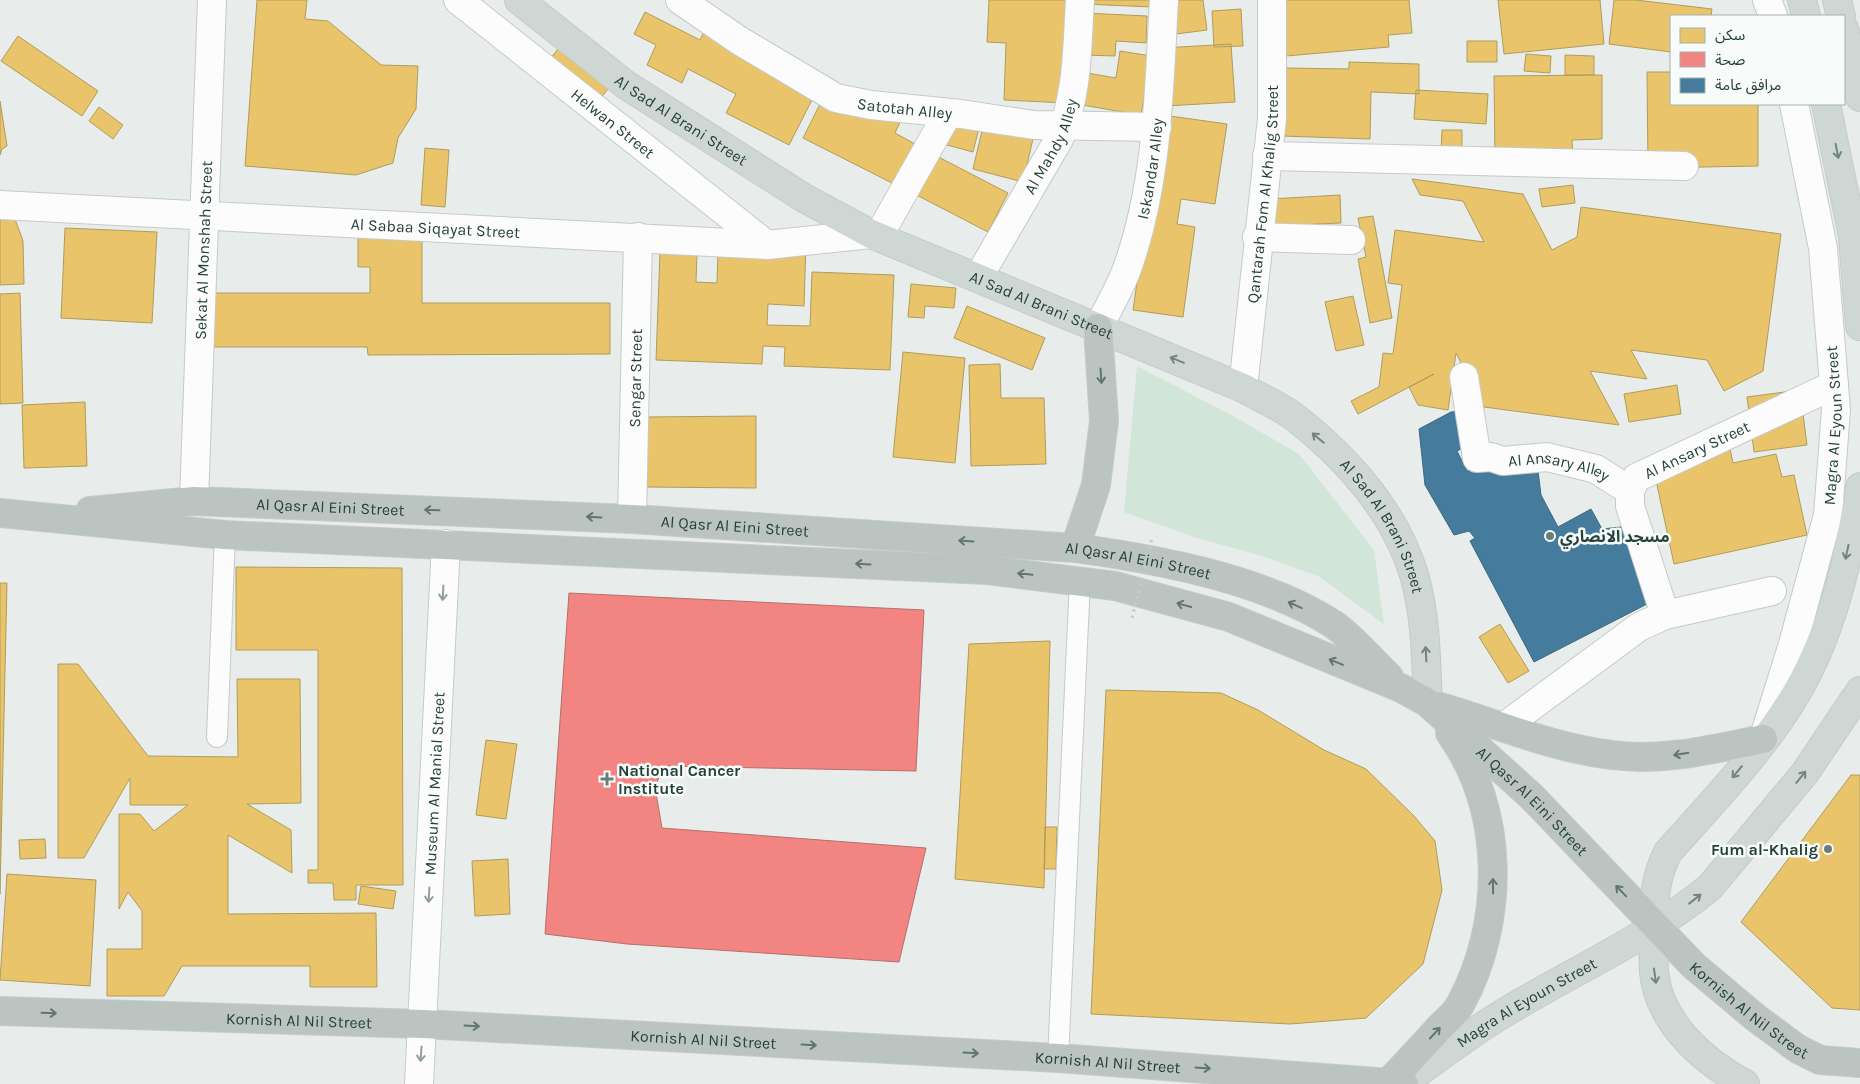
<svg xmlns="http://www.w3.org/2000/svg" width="1860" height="1084" font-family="Karla,'Noto Sans Arabic',sans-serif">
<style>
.green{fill:#d1e6d8}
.homes{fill:#e9c46a;stroke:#ae9d5c}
.health{fill:#f28482;stroke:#b4706c}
.public{fill:#457b9d;stroke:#3b6a7f}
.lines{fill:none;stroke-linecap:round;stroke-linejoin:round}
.lane-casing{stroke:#c5cac8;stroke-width:22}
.street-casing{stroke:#c5cac8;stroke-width:30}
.secondary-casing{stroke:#c3cbc8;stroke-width:30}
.primary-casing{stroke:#c3ccc9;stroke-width:30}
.highway-casing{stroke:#c3ccc9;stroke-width:30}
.lane{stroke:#fcfcfc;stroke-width:20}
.street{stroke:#fcfcfc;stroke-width:28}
.secondary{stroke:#fcfcfc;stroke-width:28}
.primary{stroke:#cfd7d5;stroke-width:28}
.highway{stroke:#bcc4c2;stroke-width:28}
.path-bridge{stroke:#c3ccca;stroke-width:3;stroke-dasharray:2.5 4;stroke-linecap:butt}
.oneway{stroke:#718580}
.oneway2{stroke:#617670}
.oneway3{stroke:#909f9b}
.poi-dot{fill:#697e78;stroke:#f7fbf9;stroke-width:2}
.labels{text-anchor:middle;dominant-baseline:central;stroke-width:5;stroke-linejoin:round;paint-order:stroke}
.street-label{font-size:16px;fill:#24423a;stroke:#f7fbf9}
.poi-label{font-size:16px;font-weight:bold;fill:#24423a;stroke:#f7fbf9;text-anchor:start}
</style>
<rect width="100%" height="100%" fill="#e8edeb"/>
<path class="green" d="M 1137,366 L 1235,417 L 1299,454 L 1374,550 L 1384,624 L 1318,576 L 1265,557 L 1194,537 L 1124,512 Z"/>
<path class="homes" d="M 257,0 L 307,0 L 305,19 L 328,21 L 381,65 L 418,66 L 416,109 L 398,138 L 393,163 L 356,175 L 245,166 Z
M 989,0 L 1070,0 L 1065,103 L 1004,100 L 1006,43 L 987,42 Z
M 1083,0 L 1152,0 L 1152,7 L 1083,4 Z
M 1165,0 L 1203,0 L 1207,30 L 1169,35 Z
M 1280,0 L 1409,0 L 1412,33 L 1388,35 L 1389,47 L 1286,56 Z
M 1498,0 L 1600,0 L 1604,44 L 1504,54 Z
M 1614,0 L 1636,0 L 1712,9 L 1711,16 L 1671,16 L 1671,52 L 1609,44 Z
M 1241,9 L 1243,46 L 1214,47 L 1212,11 Z
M 645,12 L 700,40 L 711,17 L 814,96 L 789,145 L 726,113 L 736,94 L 688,69 L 682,83 L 647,65 L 656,45 L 634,34 Z
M 1085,13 L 1147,16 L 1146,43 L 1116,41 L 1115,56 L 1083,55 Z
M 18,36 L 98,91 L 82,116 L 1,61 Z
M 1467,41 L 1497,41 L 1497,62 L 1467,62 Z
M 1231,44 L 1235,102 L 1166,106 L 1163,48 Z
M 558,49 L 608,89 L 592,109 L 542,69 Z
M 1120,51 L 1151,56 L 1141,115 L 1076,104 L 1081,72 L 1116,78 Z
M 1526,54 L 1551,56 L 1550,73 L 1524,71 Z
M 1565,55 L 1594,56 L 1594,75 L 1565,75 Z
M 1349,62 L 1419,64 L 1419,94 L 1371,92 L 1370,139 L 1282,136 L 1285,68 L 1349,69 Z
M 1647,72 L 1671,72 L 1671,104 L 1758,104 L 1758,166 L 1648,168 Z
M 1602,75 L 1602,139 L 1572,140 L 1573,160 L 1495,161 L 1494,76 Z
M 831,82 L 902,118 L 895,133 L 915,144 L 894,184 L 803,138 Z
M 1416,90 L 1488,94 L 1486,124 L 1414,119 Z
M 943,98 L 984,108 L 973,152 L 932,141 Z
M 0,101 L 7,146 L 2,149 L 0,155 Z
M 99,107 L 123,125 L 113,139 L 89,121 Z
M 1163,115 L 1227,124 L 1215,204 L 1181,199 L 1177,224 L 1195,227 L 1183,317 L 1133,310 L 1158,135 Z
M 985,118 L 1035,130 L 1023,182 L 973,169 Z
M 1442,130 L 1462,130 L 1462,152 L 1441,152 Z
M 425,148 L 449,150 L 445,207 L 421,205 Z
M 923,149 L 1008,193 L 988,232 L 903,188 Z
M 1412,179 L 1523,194 L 1552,250 L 1577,237 L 1581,207 L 1781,234 L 1763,371 L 1724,391 L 1707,360 L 1631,350 L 1647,379 L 1590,371 L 1619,425 L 1484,407 L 1456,353 L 1448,410 L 1418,405 L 1409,387 L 1434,374 L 1358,414 L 1351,401 L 1379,387 L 1383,353 L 1393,354 L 1402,285 L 1388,283 L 1395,230 L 1484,242 L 1463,201 L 1420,195 Z
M 1573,185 L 1575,203 L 1542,207 L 1539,189 Z
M 1340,195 L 1341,223 L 1272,226 L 1270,199 Z
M 0,211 L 12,211 L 23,241 L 24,284 L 0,285 Z
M 1373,216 L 1392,318 L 1370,323 L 1358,259 L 1366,257 L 1358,218 Z
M 65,228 L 157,232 L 152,323 L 61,318 Z
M 358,234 L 422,234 L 422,303 L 610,303 L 610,354 L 368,355 L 367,347 L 206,347 L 206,293 L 370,293 L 370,267 L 358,267 Z
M 806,243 L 804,306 L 768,304 L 767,325 L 810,326 L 812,272 L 894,275 L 890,370 L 784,366 L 785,347 L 763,346 L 762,364 L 656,360 L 660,252 L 697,254 L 696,282 L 717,283 L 718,249 Z
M 911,284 L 956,288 L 954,308 L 925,306 L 924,318 L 908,317 Z
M 20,293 L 23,403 L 0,404 L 0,294 Z
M 1353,296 L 1364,345 L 1336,351 L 1325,302 Z
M 967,306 L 1045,338 L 1032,370 L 954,338 Z
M 903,352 L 965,358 L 955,463 L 893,457 Z
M 1000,364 L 1001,398 L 1044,398 L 1046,464 L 971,466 L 969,365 Z
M 1677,385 L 1681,414 L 1629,422 L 1624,394 Z
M 1800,390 L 1807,445 L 1754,452 L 1747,397 Z
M 85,402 L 87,466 L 24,468 L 22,405 Z
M 756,416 L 756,488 L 646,487 L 646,417 Z
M 1727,435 L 1733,463 L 1776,454 L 1782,477 L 1794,475 L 1807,535 L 1674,564 L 1652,462 Z
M 236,567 L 402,568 L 403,885 L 356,885 L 356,900 L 334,900 L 333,883 L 308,883 L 308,870 L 318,870 L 318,650 L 236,650 Z
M 0,583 L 7,583 L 0,894 Z
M 1500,624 L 1529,671 L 1508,683 L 1479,637 Z
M 1050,641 L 1044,888 L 955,879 L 969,644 Z
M 58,664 L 78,664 L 148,756 L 238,757 L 237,679 L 300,679 L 301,803 L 247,804 L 291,830 L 292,873 L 228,835 L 228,914 L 376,913 L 377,987 L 310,987 L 310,966 L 182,966 L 164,996 L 107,996 L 107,949 L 142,949 L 142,911 L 128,892 L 119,909 L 119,814 L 140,814 L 154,831 L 188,805 L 130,805 L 130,778 L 84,858 L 58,858 Z
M 1106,690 L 1221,693 L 1258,710 L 1324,750 L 1366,769 L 1414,816 L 1435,841 L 1442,890 L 1423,964 L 1366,1018 L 1290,1024 L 1091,1014 Z
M 486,740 L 517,744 L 506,819 L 476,815 Z
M 1851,775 L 1860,775 L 1860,1010 L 1832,1008 L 1741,922 Z
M 1045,827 L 1057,827 L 1056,869 L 1044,869 Z
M 45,839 L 46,858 L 20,859 L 19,840 Z
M 508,859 L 510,914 L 475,916 L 472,861 Z
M 7,874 L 96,880 L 90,986 L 0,980 Z
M 361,886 L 396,891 L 393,909 L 358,904 Z"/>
<path class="health" d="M 569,593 L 924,610 L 916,771 L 664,766 L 655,787 L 662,828 L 926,848 L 899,962 L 627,944 L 545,934 Z"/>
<path class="public" d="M 1463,411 L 1465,447 L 1457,451 L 1467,471 L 1537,463 L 1541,495 L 1558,527 L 1591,509 L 1602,529 L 1621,527 L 1634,549 L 1649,603 L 1534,662 L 1470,541 L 1475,538 L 1469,531 L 1454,535 L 1425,485 L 1419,429 L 1451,412 Z"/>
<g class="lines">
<defs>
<path id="lane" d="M 217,737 L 225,535
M 1058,1058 L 1080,580"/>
<g id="street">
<path id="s1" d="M 458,0 L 767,245"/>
<path id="s2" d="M 680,0 L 740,41 L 836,98 L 871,105 L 961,114 L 1034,125 L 1157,127"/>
<path d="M 1767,0 L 1773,16"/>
<path d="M 1267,156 L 1684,166"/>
<path id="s3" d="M 0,205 L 767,245 L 871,234"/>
<path d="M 878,237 L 948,113"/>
<path d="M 1257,237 L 1351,240"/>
<path id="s4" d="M 978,278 L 1059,139 C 1078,95 1077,47 1080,0"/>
<path id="s5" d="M 1098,328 C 1108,308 1121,287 1128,266 C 1158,181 1159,89 1164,0"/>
<path id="s6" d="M 1464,377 L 1477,458 L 1491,457 L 1503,461 L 1547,457 L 1596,469 L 1630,491"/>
<path id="s7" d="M 1243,388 L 1272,118 L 1272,0"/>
<path id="s8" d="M 194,501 L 212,0"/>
<path id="s9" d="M 632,519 L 638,237"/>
<path id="s10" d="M 1665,615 L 1630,506 L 1630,491 L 1636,478 L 1834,385"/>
<path d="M 1505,726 L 1639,627 L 1665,615 L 1772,591"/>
<path id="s11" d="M 1764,737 L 1793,644 L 1828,515 L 1836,410 L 1823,248 L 1794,104"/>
</g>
<g id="secondary">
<path id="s12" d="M 419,1084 L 446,544"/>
</g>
<g id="primary">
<path id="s13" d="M 519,0 L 626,85 L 804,198 L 871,234 L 1243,388 C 1259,397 1278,405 1293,416 C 1346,457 1396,512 1415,578 C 1426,618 1426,661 1428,703"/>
<path d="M 1802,0 L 1806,16"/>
<path d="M 1837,0 L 1841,16"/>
<path d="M 1844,29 L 1860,97"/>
<path d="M 1826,104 L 1853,236 L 1860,326"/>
<path id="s14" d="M 1402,1084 C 1434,1061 1465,1037 1499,1016 C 1569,973 1647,939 1710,887 L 1805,773 L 1860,691"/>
<path d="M 1745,1084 C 1703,1061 1659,1023 1654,972 C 1653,958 1654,944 1654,930 C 1654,899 1654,880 1668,852 C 1710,805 1758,755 1791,702 C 1831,639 1849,560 1860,487"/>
</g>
<g id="highway">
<path id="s15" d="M 90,511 L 194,501 L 632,519 L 1075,548 C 1157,559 1264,579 1333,624 C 1352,637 1372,661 1389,677"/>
<path id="s16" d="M 0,513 L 225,535 L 987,570 L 1115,586 L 1229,617 L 1401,688 L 1428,703 L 1531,796 L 1694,966 L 1756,1018 L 1798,1049 L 1820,1060 L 1860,1063"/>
<path d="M 1075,548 L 1096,485 L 1104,421 L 1098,328"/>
<path d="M 1437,706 C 1495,723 1552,748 1612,755 C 1662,762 1714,749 1763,739"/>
<path id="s17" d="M 0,1011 L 423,1024 L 1058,1058 L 1404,1084"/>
<path d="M 1389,1082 C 1407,1063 1424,1045 1441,1026 C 1448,1019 1457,1012 1461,1003 C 1505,921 1505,810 1450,733"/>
</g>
</defs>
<use href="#lane" class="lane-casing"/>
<use href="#street" class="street-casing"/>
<use href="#secondary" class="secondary-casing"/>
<use href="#primary" class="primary-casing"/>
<use href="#highway" class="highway-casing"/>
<use href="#lane" class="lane"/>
<use href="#street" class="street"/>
<use href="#secondary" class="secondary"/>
<use href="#primary" class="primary"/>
<use href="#highway" class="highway"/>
<path class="path-bridge" d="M 1132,618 L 1152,538"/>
</g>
<defs><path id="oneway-shaft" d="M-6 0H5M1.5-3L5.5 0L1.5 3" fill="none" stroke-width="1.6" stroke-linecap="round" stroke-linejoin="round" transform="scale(1.25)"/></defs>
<g class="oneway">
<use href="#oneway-shaft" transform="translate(1837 151) rotate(79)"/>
<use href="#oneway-shaft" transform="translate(1177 360) rotate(-158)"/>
<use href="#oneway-shaft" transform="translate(1318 438) rotate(-140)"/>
<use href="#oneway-shaft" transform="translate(1847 552) rotate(102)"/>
<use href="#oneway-shaft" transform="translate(1426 654) rotate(-93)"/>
<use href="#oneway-shaft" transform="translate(1737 772) rotate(130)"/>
<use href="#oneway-shaft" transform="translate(1801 777) rotate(-51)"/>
<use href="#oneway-shaft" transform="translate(1695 899) rotate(-38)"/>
<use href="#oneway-shaft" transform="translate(1655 976) rotate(82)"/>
</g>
<g class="oneway2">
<use href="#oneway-shaft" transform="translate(1101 376) rotate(86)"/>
<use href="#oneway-shaft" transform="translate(432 510) rotate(-178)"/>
<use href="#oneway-shaft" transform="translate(594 517) rotate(-177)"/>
<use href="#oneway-shaft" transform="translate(966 541) rotate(-176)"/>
<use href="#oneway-shaft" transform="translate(863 564) rotate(-177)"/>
<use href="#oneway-shaft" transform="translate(1025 574) rotate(-174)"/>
<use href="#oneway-shaft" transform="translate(1184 605) rotate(-165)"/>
<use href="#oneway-shaft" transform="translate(1295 605) rotate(-156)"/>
<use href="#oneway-shaft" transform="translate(1336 662) rotate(-158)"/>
<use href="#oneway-shaft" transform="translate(1681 754) rotate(171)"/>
<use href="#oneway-shaft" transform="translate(1493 886) rotate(-91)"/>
<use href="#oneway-shaft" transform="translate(1621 891) rotate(-134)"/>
<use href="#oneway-shaft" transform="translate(49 1013) rotate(2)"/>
<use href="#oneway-shaft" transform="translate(472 1026) rotate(3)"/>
<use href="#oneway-shaft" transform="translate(1435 1033) rotate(-47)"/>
<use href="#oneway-shaft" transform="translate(809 1045) rotate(3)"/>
<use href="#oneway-shaft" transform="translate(971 1053) rotate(3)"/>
<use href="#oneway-shaft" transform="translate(1203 1068) rotate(4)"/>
</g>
<g class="oneway3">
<use href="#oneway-shaft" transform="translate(443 593) rotate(93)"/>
<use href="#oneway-shaft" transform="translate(429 895) rotate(93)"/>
<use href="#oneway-shaft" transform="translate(421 1054) rotate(94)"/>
</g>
<g class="poi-dot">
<circle cx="1550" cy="536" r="5"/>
<path d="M604.5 771.5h5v5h5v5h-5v5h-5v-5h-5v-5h5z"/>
<circle cx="1828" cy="849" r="5"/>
</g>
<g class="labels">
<g class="street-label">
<text stroke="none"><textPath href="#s2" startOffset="254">Satotah Alley</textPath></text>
<text stroke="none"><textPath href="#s13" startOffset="202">Al Sad Al Brani Street</textPath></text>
<text stroke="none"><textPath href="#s1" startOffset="198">Helwan Street</textPath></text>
<text stroke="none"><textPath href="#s4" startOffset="151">Al Mahdy Alley</textPath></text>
<text stroke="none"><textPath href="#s5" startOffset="169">Iskandar Alley</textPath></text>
<text stroke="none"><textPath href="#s7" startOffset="195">Qantarah Fom Al Khalig Street</textPath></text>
<text stroke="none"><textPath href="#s3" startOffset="436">Al Sabaa Siqayat Street</textPath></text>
<text stroke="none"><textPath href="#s8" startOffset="251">Sekat Al Monshah Street</textPath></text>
<text stroke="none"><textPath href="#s13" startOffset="608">Al Sad Al Brani Street</textPath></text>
<text stroke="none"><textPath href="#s9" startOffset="141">Sengar Street</textPath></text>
<text stroke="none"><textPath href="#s11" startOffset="321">Magra Al Eyoun Street</textPath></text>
<text stroke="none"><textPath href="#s10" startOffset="211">Al Ansary Street</textPath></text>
<text stroke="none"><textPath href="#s6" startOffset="166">Al Ansary Alley</textPath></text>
<text stroke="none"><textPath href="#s15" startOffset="241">Al Qasr Al Eini Street</textPath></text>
<text stroke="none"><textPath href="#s15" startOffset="646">Al Qasr Al Eini Street</textPath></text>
<text stroke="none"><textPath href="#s13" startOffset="1028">Al Sad Al Brani Street</textPath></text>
<text stroke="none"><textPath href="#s15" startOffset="1051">Al Qasr Al Eini Street</textPath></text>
<text stroke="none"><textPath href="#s12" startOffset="301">Museum Al Manial Street</textPath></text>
<text stroke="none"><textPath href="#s16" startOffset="1596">Al Qasr Al Eini Street</textPath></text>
<text stroke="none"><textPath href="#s14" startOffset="149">Magra Al Eyoun Street</textPath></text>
<text stroke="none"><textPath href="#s16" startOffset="1898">Kornish Al Nil Street</textPath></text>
<text stroke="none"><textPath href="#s17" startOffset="299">Kornish Al Nil Street</textPath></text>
<text stroke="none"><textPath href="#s17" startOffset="704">Kornish Al Nil Street</textPath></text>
<text stroke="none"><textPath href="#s17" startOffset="1109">Kornish Al Nil Street</textPath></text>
</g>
<g class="poi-label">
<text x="1560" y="536">مسجد الانصاري</text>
<text x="618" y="770">National Cancer<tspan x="618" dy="18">Institute</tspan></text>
<text x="1818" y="849" text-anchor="end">Fum al-Khalig</text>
</g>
</g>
<rect x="1670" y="15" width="175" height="90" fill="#f7fbf9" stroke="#a3b1ad"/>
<rect x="1680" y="28" width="25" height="15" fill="#e9c46a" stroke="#a3b1ad"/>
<text x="1715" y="40" font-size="15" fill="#24423a">سكن</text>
<rect x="1680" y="52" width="25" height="15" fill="#f28482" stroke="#a3b1ad"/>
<text x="1715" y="65" font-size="15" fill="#24423a">صحة</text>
<rect x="1680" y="78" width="25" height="15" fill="#457b9d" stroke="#a3b1ad"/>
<text x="1715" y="90" font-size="15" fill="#24423a">مرافق عامة</text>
</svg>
